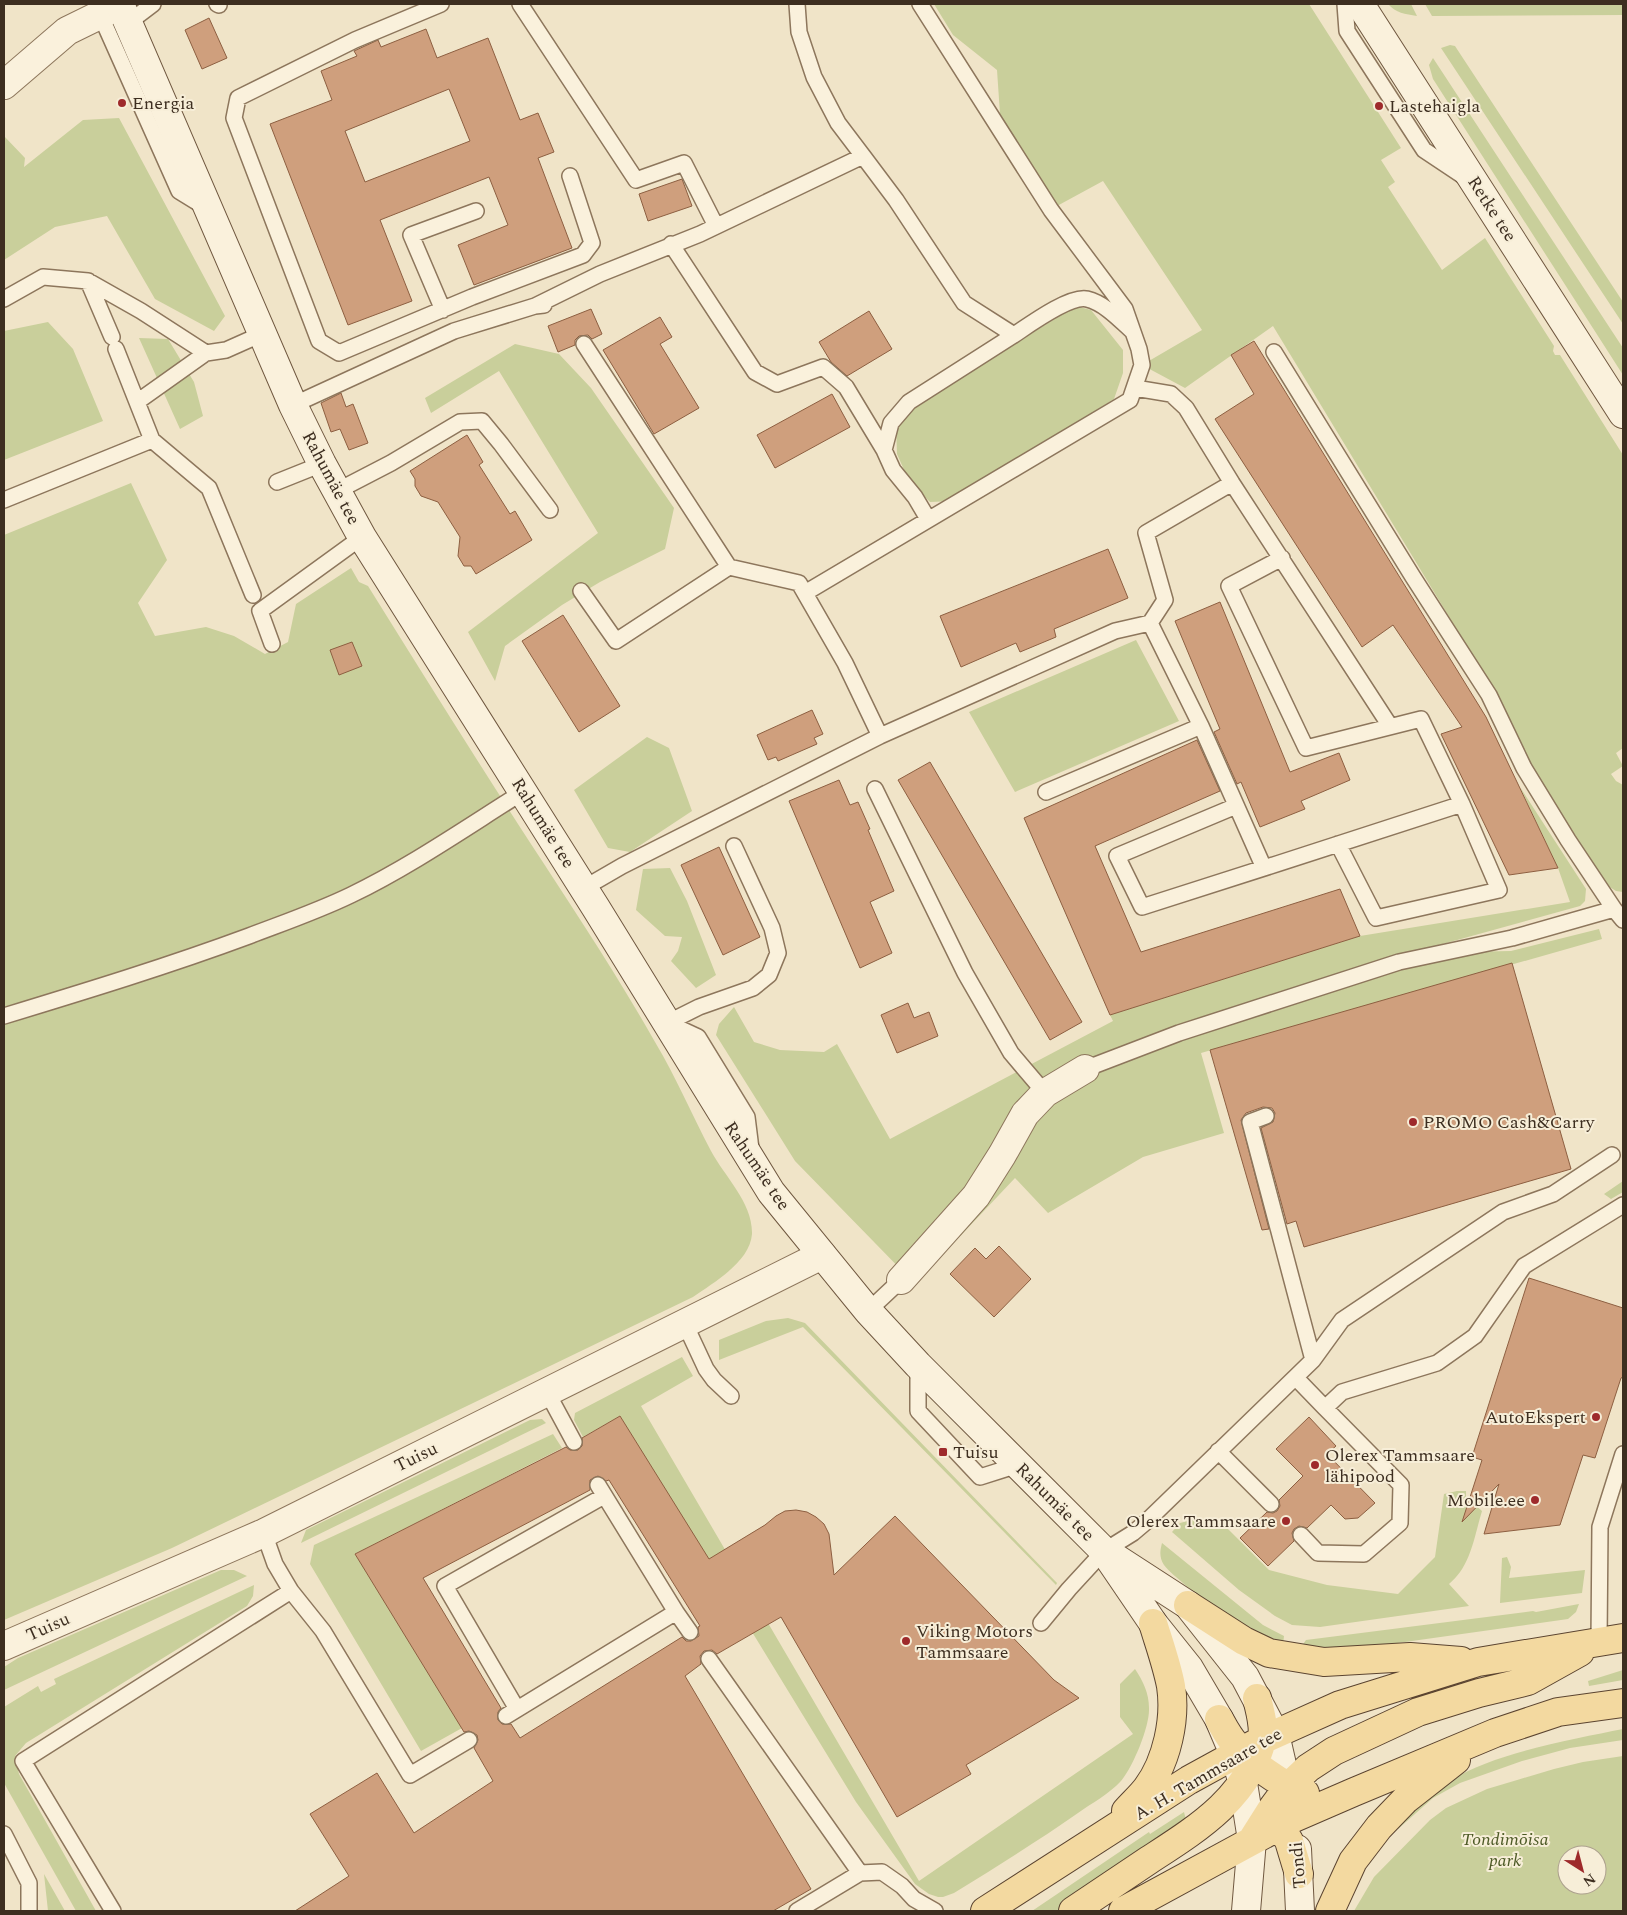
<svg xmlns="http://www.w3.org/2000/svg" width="1627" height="1915" font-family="Spectral,serif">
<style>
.green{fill:#c9cf9b;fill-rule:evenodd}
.building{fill:#cf9f7d;stroke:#8d5f41;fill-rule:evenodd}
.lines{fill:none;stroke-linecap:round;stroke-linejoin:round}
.lane-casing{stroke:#8d765c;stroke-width:18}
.street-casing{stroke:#8d765c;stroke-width:30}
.secondary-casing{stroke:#6f573f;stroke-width:30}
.primary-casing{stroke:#5b4430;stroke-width:30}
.lane{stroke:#faf1dc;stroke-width:15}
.street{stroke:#faf1dc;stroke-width:28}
.secondary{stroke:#faf1dc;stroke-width:28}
.primary{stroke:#f3d9a0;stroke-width:28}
.poi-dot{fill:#9e2a2b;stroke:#f7eed8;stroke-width:2}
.labels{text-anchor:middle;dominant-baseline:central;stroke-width:4;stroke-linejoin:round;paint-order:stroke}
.poi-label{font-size:18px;fill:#3d2e20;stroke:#f7eed8;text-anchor:start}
.street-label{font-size:18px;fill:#3d2e20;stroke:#f7eed8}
.park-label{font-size:18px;font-style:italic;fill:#4d5a26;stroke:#f7eed8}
</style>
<rect width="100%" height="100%" fill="#f0e4c8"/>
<path class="green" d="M 934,4 L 1309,4 L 1401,148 L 1381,160 L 1395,182 L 1388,187 L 1442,270 L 1485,238 L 1554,346 L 1553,351 L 1555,355 L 1560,355 L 1623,455 L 1623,748 L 1616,753 L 1623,766 L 1611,774 L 1616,781 L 1623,785 L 1623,892 L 1616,891 L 1608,886 L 1557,813 L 1477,663 L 1273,326 L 1185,388 L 1142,365 L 1202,330 L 1103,181 L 1057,206 L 1000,114 L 997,70 L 953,35 Z
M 1388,4 L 1411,4 L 1417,16 C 1405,14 1396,13 1388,4 Z
M 1425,4 L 1623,4 L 1623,15 L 1432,16 Z
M 1450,45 L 1455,46 L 1623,302 L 1623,324 L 1441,48 Z
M 1433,58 L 1623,348 L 1623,375 L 1433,79 L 1429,65 Z
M 119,118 L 225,316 L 214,331 L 155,299 L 107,216 L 55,227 L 4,260 L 4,136 L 25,158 L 24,167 L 83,120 Z
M 1076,306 L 1091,310 L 1123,350 L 1123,373 L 1114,399 L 954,501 L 930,502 L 909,481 L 897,454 L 896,425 L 914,405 Z
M 48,322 L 73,349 L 103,421 L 4,460 L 4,331 Z
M 139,338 L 168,339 L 194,382 L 203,416 L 180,429 Z
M 515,344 L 559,354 L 591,388 L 674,508 L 665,549 L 600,582 L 562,605 L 505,646 L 495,681 L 468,632 L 598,533 L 499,371 L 431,413 L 425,398 Z
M 131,483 L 167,560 L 138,603 L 155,636 L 206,627 L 234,636 L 265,654 L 288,642 L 296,604 L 351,568 L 359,582 L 368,586 C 421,671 474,756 529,841 C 572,907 616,973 655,1042 C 676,1077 692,1115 711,1151 C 725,1177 753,1203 752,1234 C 750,1262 713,1283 693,1297 L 172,1548 L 4,1620 L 4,535 Z
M 1136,640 L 1179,721 L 1015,792 L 969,712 Z
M 647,737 L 669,748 L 692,811 L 630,852 L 608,848 L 574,790 Z
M 1520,787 L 1586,889 L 1585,901 L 1580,906 L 1410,953 L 1511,951 L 1599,929 L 1602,939 L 1201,1053 L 1224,1133 L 1143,1157 L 1048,1213 L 1015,1178 L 915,1284 L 795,1161 L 716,1035 L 719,1024 L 734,1007 L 754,1042 L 780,1050 L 824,1052 L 837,1044 L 890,1139 L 1113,1021 L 1110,1015 L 1360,936 L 1570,902 L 1558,868 Z
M 670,868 L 687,901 L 716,975 L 696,988 L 671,961 L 678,951 L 682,937 L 665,936 L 636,910 L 643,869 Z
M 1623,1181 L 1623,1192 L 1611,1199 L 1604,1194 Z
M 788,1318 L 805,1323 L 1057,1583 L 1056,1585 L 803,1327 L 719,1360 L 719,1340 L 766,1321 Z
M 682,1357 L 693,1376 L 641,1406 L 919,1881 L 1133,1734 L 1120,1717 L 1120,1684 L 1135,1669 C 1143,1681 1149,1693 1149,1708 C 1150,1726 1133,1767 1121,1781 C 1109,1794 1092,1803 1078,1813 C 1038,1841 996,1867 954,1893 L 943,1897 L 938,1897 L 929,1894 L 915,1884 L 856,1802 L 620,1416 L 583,1437 L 574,1420 L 575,1413 Z
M 542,1419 L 546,1423 L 301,1543 L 306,1530 L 530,1420 Z
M 553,1434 L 562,1448 L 355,1554 L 462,1728 L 421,1751 L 310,1564 L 314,1545 Z
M 1457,1491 L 1466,1491 L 1466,1497 L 1482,1511 C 1474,1537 1471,1566 1449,1584 L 1469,1606 L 1320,1627 L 1292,1625 L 1275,1616 L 1239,1590 L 1172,1532 L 1180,1523 L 1199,1518 L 1213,1520 L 1226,1527 L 1269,1570 L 1327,1585 L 1398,1594 L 1435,1557 L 1444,1494 Z
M 1162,1543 L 1263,1625 L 1284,1636 L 1283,1645 C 1247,1634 1213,1608 1184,1584 C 1178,1578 1169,1572 1164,1565 C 1159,1557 1160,1551 1162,1543 Z
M 1507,1557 L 1511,1567 L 1509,1578 L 1585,1570 L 1582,1593 L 1500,1603 L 1502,1558 Z
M 221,1570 L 234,1570 L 247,1576 L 4,1690 L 4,1667 L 18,1658 Z
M 254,1585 L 253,1596 L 247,1606 L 26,1743 L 15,1756 L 19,1774 L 96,1911 L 76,1911 L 4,1783 L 4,1707 L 38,1686 L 41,1692 L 56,1684 L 54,1679 Z
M 1579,1604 L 1576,1612 L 1568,1619 L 1355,1649 L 1301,1647 L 1306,1640 L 1533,1611 L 1536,1612 Z
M 1623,1670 L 1623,1680 L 1589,1686 L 1588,1681 Z
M 1623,1729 L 1623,1740 L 1570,1748 L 1522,1761 L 1460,1783 L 1433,1798 L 1398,1829 L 1395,1827 C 1411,1811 1429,1795 1448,1782 C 1490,1754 1573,1739 1623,1729 Z
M 1623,1756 L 1623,1911 L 1354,1911 L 1374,1877 L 1430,1820 L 1446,1808 L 1487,1789 L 1554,1769 L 1583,1762 ZM 1567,1855 L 1597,1855 L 1597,1885 L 1567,1885 Z
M 1184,1812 L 1186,1820 L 1156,1843 L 1056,1911 L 1032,1911 L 1149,1832 L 1150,1834 Z
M 44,1874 L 65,1911 L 48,1911 Z"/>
<path class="building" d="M 209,18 L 227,58 L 202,69 L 185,30 Z
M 426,29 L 437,58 L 488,38 L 520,120 L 538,113 L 554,152 L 538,158 L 572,248 L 474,285 L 458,245 L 508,225 L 489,177 L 380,220 L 412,301 L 348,325 L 270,124 L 332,100 L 321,71 L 357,56 L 354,51 L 378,40 L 381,47 ZM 449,89 L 470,141 L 365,182 L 345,131 Z
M 682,179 L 692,206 L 648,221 L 639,194 Z
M 591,309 L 602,334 L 592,339 L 588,335 L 579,336 L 575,340 L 575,345 L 558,352 L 548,326 Z
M 869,311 L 892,349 L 847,376 L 831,362 L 819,342 Z
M 660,317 L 672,337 L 660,344 L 699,408 L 654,434 L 603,350 Z
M 1254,341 L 1486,717 L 1558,868 L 1509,875 L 1441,734 L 1462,727 L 1393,625 L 1362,647 L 1215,419 L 1254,394 L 1231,355 Z
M 341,393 L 346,407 L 353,404 L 368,443 L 349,450 L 340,429 L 331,432 L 321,403 Z
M 832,394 L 850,427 L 775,468 L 757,435 Z
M 467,435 L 483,462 L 479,465 L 510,514 L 515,511 L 532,540 L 476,574 L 471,566 L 464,566 L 458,556 L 460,537 L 438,502 L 421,496 L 415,486 L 415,479 L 410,471 Z
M 1108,549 L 1128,598 L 1054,629 L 1056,637 L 1020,652 L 1016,643 L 961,667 L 940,616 Z
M 1220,602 L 1290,772 L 1339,753 L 1350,780 L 1301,801 L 1305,809 L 1260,827 L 1241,782 L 1237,784 L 1214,732 L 1220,729 L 1175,621 Z
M 563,615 L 620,706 L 579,732 L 522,641 Z
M 352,642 L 362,666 L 339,675 L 330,650 Z
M 812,710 L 823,734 L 814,738 L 817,744 L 778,761 L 776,757 L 768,760 L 757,735 Z
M 1197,740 L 1220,791 L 1095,846 L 1141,952 L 1340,889 L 1360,936 L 1110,1015 L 1024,818 Z
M 930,762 L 1082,1022 L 1050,1040 L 898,780 Z
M 839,780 L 850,805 L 858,802 L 870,829 L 868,830 L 894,891 L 870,902 L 892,953 L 860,968 L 789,801 Z
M 719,847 L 760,937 L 723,955 L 681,865 Z
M 1512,963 L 1571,1169 L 1304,1247 L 1296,1221 L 1287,1224 L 1261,1128 L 1273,1122 L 1275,1113 L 1272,1108 L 1263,1107 L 1246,1113 L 1241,1120 L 1269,1229 L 1262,1230 L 1210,1050 Z
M 908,1003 L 914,1018 L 929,1012 L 938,1036 L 897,1053 L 881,1015 Z
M 999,1246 L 1031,1279 L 994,1317 L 950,1274 L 975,1248 L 986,1259 Z
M 1529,1278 L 1623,1308 L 1623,1377 L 1621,1378 L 1595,1458 L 1583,1455 L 1560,1525 L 1484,1534 L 1499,1484 L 1462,1522 L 1482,1460 L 1472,1457 Z
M 620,1416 L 709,1559 L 765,1525 L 776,1516 L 785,1511 L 796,1510 L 807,1512 L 816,1517 L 824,1524 L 829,1534 L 834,1575 L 895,1516 L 1054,1680 L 1079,1698 L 966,1765 L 971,1774 L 897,1817 L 781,1617 L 717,1654 L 712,1650 L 704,1651 L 700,1656 L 701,1664 L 685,1676 L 811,1889 L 773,1911 L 295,1911 L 349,1876 L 310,1814 L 377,1773 L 414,1833 L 493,1781 L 474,1748 L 478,1740 L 477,1735 L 469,1731 L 464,1732 L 355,1554 L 566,1447 L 570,1450 L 578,1450 L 582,1446 L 582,1438 ZM 598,1476 L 606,1481 L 609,1480 L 700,1626 L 698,1627 L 699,1636 L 691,1641 L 686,1641 L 682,1637 L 520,1738 L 511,1724 L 502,1724 L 498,1720 L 498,1712 L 501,1708 L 423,1578 L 590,1490 L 590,1480 Z
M 1309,1417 L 1336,1446 L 1327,1454 L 1375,1503 L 1358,1518 L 1345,1519 L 1331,1505 L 1307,1528 L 1299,1526 L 1294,1529 L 1292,1533 L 1294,1541 L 1268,1566 L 1240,1538 L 1267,1512 L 1273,1513 L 1277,1511 L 1280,1506 L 1279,1500 L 1303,1476 L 1276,1449 Z"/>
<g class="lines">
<defs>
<path id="lane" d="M 217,4 L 219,5
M 441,4 L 355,40 L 238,98 L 234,118 L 319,341 L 339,353 L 472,297 L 583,255 L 592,243 L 570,176
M 520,4 L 636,180 L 684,163 L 716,226
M 797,4 L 799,32 L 814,77 L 838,123 L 863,156
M 1345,4 L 1347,31 L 1424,150 L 1463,176
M 100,14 L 179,191 L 205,207
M 128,23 L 153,4
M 671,244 L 755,372 L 777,384 L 823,367 L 846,387 L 884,450
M 88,281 L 141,311 L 206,353 L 226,350 L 262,334
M 4,299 L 43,277 L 88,281 L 112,337
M 535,306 L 600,274 L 700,234 L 863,156 L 896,200 L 964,303 L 1014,335 C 1029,325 1070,295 1087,299 C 1104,303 1119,319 1132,331
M 443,310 L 411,235 L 476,211
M 584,344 L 729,567 L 799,583 L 845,663 L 880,736
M 116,349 L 152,440 L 209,488 L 253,595
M 1274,352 L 1413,577 L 1489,695 L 1524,768 L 1568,840 L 1614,909
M 1135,388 L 1171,394 L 1186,408 L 1232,483 L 1390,726
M 137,402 L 206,353
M 293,405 L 454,331 L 535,306 L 544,305
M 277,482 L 322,464
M 337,491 L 391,463 L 460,422 L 482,421 L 501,444 L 550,510
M 4,500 L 152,440
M 928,519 L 915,497 L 893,470 L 884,450 L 891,423 L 909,402 L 1014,335
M 1282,558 L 1229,586 L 1306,748 L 1421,719 L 1462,804
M 581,591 L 616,641 L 729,567
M 805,593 L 1130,400 L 1142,365 L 1139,349 L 1125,309 L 1051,210 L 920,4
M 1150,623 L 1201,726 L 1264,868
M 272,644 L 260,611 L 362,537
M 875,789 L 965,973 L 1011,1053 L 1045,1093
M 1046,792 L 1201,726
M 1236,806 L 1117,856 L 1142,907 C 1249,873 1355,839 1462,804 L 1499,890 L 1376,918 L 1338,844
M 584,888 L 622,866 L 880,736 L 1115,631 L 1150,623 L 1165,600 L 1146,533 L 1232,483
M 4,1016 C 86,991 168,966 249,936 C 283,923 318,911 351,895 C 411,866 467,827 523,792
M 667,1023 L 699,1007 L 753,988 L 769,975 L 778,953 L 772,928 L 734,846
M 670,1024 L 698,1037 L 747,1117 L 751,1149
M 1085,1069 L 1179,1033 L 1399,962 L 1512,938 L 1614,909 L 1623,920
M 1266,1116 L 1250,1122 L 1313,1360
M 868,1311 L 901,1280
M 685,1324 L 706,1369 L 714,1380 L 731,1396
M 918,1365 L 918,1411 L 980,1477 L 1018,1465
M 1296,1378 L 1325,1408 L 1342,1392 L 1437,1363 L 1475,1336 L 1524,1266 L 1623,1205
M 547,1392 L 574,1442
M 1218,1451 L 1271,1504
M 1301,1535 L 1318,1553 L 1364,1554 L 1400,1523 L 1401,1485 L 1325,1408
M 291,1591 L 323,1631 L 410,1775 L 469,1740
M 676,1612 L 690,1632
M 1041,1623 L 1069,1589 L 1104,1551 L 1133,1533 L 1146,1522 L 1313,1360 L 1342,1320 L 1503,1212 L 1553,1194 L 1612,1155
M 1599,1641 L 1600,1527 L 1623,1454
M 709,1659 L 860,1873
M 517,1709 L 445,1586 L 604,1496
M 506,1716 L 676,1612 L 598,1485
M 4,1834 L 29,1883 L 29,1911
M 113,1911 L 23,1761 L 291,1591 L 275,1564 L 264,1533
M 797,1911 L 860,1873 L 882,1872 L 902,1886 L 914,1899 L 935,1911"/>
<path id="street" d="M 4,85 L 67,31 L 120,5
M 901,1280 L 976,1196 L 1002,1155 L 1025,1114 L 1045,1093 L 1085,1069
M 4,1646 L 264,1533 L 822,1255"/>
<path id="secondary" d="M 120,4 L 293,405 L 322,464 L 362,537 L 596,908 L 771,1192 L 868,1311 L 918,1365 L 1104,1551 L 1153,1623 L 1189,1668 L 1219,1719 L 1234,1754 L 1243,1783 L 1252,1840 L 1246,1911
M 1360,4 L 1623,414
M 1114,1557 L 1188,1605 L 1245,1677 L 1275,1734 L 1291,1804
M 1297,1849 L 1300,1911"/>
<path id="primary" d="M 1188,1605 L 1244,1641 L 1269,1653 L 1324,1662 L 1410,1657 L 1461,1661
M 1219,1719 C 1224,1728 1229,1738 1236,1745 C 1252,1764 1282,1786 1305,1793
M 1126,1811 C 1133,1803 1141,1796 1147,1788 C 1167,1761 1176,1719 1171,1686 C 1167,1665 1159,1643 1153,1623
M 1271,1811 L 1289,1841 L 1299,1874
M 1252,1840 L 1271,1810 L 1288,1787 L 1308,1768 L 1334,1751 L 1418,1712 L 1479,1693 L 1528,1681 L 1580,1652
M 985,1911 L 1189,1780 L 1262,1740 L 1340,1705 L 1478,1662 L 1623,1638
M 1073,1911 C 1098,1894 1124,1877 1149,1860 C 1195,1830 1248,1798 1262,1740 C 1265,1726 1260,1712 1257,1698
M 1123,1911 L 1294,1818 L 1354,1792 L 1495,1733 L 1558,1712 L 1623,1703
M 1330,1911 L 1353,1861 L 1379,1827 L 1405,1800 L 1456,1760"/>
</defs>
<use href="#lane" class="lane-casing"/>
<use href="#street" class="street-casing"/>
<use href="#secondary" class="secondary-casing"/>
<use href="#primary" class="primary-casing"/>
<use href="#lane" class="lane"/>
<use href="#street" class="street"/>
<use href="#secondary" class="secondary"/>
<use href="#primary" class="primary"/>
</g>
<g class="poi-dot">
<circle cx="122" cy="103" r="5"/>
<circle cx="1379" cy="106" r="5"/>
<circle cx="1413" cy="1122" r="5"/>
<circle cx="1596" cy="1417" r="5"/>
<rect x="938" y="1447" width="10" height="10" rx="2.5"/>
<circle cx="1315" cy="1465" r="5"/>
<circle cx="1535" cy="1500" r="5"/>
<circle cx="1286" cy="1521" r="5"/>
<circle cx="906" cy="1641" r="5"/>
</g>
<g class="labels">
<g class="poi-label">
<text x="132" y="103">Energia</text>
<text x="1389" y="106">Lastehaigla</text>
<text x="1423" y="1122">PROMO Cash&amp;Carry</text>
<text x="1586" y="1417" text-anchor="end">AutoEkspert</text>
<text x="953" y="1452">Tuisu</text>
<text x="1325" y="1455">Olerex Tammsaare<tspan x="1325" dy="21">lähipood</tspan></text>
<text x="1525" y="1500" text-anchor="end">Mobile.ee</text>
<text x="1276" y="1521" text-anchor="end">Olerex Tammsaare</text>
<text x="916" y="1631">Viking Motors<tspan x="916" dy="21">Tammsaare</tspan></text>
</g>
<g class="street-label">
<text transform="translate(1492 209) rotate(57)">Retke tee</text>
<text transform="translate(331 478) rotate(62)">Rahumäe tee</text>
<text transform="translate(543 823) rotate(58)">Rahumäe tee</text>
<text transform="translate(757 1166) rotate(56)">Rahumäe tee</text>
<text transform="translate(416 1457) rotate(-26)">Tuisu</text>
<text transform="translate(1055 1502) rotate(45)">Rahumäe tee</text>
<text transform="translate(48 1627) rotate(-24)">Tuisu</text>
<text transform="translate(1208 1774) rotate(-30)">A. H. Tammsaare tee</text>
<text transform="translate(1298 1865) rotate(-95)">Tondi</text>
</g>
<g class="park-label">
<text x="1505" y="1839">Tondimõisa<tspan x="1505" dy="21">park</tspan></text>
</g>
</g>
<rect width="1627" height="1915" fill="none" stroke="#3d2e20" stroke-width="10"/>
<g transform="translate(1582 1870) rotate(144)"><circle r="24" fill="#f7eed8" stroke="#ada18e"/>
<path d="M0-4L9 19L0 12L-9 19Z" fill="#9e2a2b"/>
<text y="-8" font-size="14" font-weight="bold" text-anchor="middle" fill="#3d2e20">N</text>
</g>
</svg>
